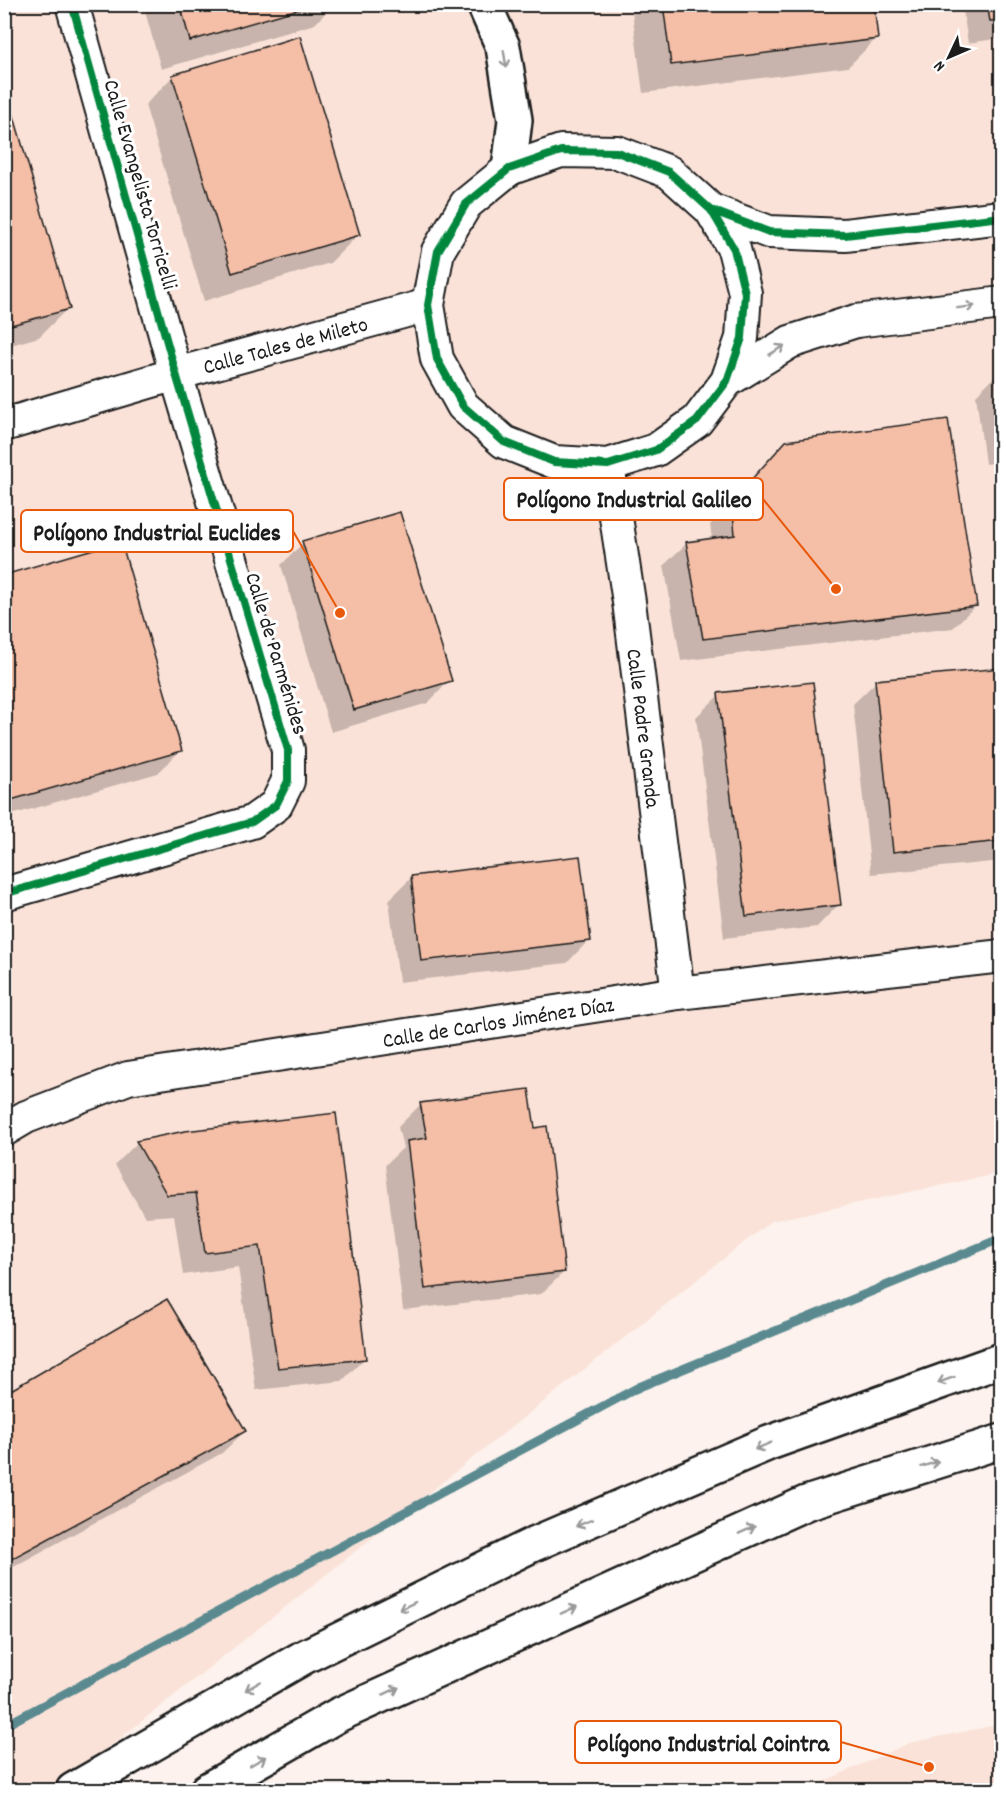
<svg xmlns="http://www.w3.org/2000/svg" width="1006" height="1795" font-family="Dekko,sans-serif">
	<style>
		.built { fill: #fae2d8 }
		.shadow { fill: #0003 }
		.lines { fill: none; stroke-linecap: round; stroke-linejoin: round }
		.stream { stroke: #5a8a90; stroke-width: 9 }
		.building { fill: #f4bea7; stroke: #1c1c1c; stroke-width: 1.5 }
		.minor-casing { stroke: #1c1c1c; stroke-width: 36 }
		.trunk-casing { stroke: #1c1c1c; stroke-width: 38 }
		.minor { stroke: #fff; stroke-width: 32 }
		.trunk { stroke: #fff; stroke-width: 33 }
		.cycleway-casing { stroke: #fff; stroke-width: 11 }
		.cycleway { stroke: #00873e; stroke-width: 8 }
		.oneway { stroke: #999 }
		.labels { text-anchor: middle; stroke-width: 6; stroke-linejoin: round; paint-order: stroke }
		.street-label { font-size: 22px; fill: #1c1c1c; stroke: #fff }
		.leader { fill: none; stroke: #e8590c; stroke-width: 2 }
		.callout-dot { fill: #e8590c; stroke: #fff; stroke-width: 2 }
		.callout { fill: #fff; stroke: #e8590c; stroke-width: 2 }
		.callout-label { font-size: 24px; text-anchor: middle; font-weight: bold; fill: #1c1c1c }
	</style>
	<rect width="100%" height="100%" fill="#fdf2ed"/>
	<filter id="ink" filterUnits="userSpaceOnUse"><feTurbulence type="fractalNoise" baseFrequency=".0167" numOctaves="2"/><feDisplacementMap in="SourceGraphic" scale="12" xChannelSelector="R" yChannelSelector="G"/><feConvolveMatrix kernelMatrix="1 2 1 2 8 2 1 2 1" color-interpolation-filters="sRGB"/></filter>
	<g filter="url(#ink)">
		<path class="built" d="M5,5h996v1168l-230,48 -716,569h-50z
			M1001,1724v66h-196l104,-47z"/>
		<path class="shadow" d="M143,4h191l-19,20 -154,45z
			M631,4h241l5,34 -29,29 -205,26z
			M962,4h40v34l-34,5z
			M173,76l186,158 -29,29 -126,38 -59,-196z
			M4,87l64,221 -29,29 -35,10z
			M999,372h3v90l-17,2 -9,-69z
			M787,443l188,163 -22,22 -272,33 -17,-96 23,-22 25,-4 -2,-14z
			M303,543l147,137 -22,23 -97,29 -50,-167z
			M1002,564v21l-4,-18z
			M4,576l176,175 -22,22 -154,44z
			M1002,670v191l-131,13 -18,-170 23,-22z
			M719,695l120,209 -22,23 -93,11 -28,-221z
			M412,877l177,63 -22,23 -168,19 -10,-82z
			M421,1104l113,25 30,143 -23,22 -138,16 -18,-145 18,-17 -5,-21z
			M186,1132l179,226 -23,23 -86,9 -18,-123 -55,8 -9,-60 -29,2 -30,-52 22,-22z
			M4,1396l241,35 -23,22 -218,119z"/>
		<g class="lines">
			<path class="stream" d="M4,1726l635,-339 363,-149"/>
		</g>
		<path class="building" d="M180,4h136l-126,37z
			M663,4h211l4,35 -207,26z
			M987,4h15v16l-12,1z
			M300,36l60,199 -128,38 -60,-198z
			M4,82l66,227 -66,18z
			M948,419l29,187 -274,33 -17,-97 49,-7 -3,-34 54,-60z
			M400,512l52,169 -98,29 -52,-169z
			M121,541l61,210 -178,51v-227z
			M1002,668v173l-109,11 -18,-172z
			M813,682l28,223 -95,11 -28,-223z
			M580,856l11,85 -170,20 -10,-85z
			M529,1089l6,39 12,-2 18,146 -140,17 -18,-148 20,-3 -7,-35z
			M336,1113l30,246 -88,9 -18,-122 -55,7 -9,-60 -29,2 -31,-54 49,-10z
			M167,1299l79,132 -242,132v-169z"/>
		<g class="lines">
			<g class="minor-casing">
				<path id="minor" d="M711,210l23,39 11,44 -3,45 -15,43 -30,40 -41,29 -48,15 -54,-3 -50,-20 -41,-36 -26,-47 -9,-54 10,-54 28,-47 43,-35 52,-18 56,1 52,20 42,38 58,22 76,3 157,-18
					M727,381l63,-39 66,-21 146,-18
					M4,425l172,-51 252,-69
					M608,465l21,137 49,391
					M4,894l248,-72 24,-17 12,-24v-31l-112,-376 -104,-370
					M4,1130l22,-13 102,-39 550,-85 324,-37"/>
			</g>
			<g class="trunk-casing">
				<path id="trunk" d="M484,4l19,43 12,73 -6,49
					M73,1790l231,-133 230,-113 235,-101 233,-83
					M207,1790l131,-75 468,-212 196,-62"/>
			</g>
			<use href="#minor" class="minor"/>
			<use href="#trunk" class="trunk"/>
			<g class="cycleway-casing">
				<path id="cycleway" d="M711,210l23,39 11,44 -3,45 -15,43 -30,40 -41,29 -48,15 -54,-3 -50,-20 -41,-36 -26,-47 -9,-54 10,-54 28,-47 43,-35 52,-18 56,1 52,20 42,38 58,22 76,3 157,-18
					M4,894l248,-72 24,-17 12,-24v-31l-112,-376 -104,-370"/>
			</g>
			<use href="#cycleway" class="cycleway"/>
		</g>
		<defs><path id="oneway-shaft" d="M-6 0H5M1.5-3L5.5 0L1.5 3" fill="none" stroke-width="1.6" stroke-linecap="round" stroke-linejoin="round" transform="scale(1.5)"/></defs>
		<g class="oneway">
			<use href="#oneway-shaft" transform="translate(505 59) rotate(81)"/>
			<use href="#oneway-shaft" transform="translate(966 307) rotate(-7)"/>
			<use href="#oneway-shaft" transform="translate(777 350) rotate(-32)"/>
			<use href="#oneway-shaft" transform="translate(946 1380) rotate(160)"/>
			<use href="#oneway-shaft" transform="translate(763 1446) rotate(157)"/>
			<use href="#oneway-shaft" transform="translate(930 1464) rotate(-18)"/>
			<use href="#oneway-shaft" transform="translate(584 1523) rotate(157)"/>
			<use href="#oneway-shaft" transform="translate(747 1530) rotate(-24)"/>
			<use href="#oneway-shaft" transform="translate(407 1606) rotate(154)"/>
			<use href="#oneway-shaft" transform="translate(569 1610) rotate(-24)"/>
			<use href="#oneway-shaft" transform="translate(253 1686) rotate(150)"/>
			<use href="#oneway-shaft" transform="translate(391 1691) rotate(-25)"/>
			<use href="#oneway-shaft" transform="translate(258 1761) rotate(-30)"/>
		</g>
	</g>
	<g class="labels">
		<g class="street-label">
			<text transform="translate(142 184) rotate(74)" y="8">Calle Evangelista Torricelli</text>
			<text transform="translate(285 344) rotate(-15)" y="8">Calle Tales de Mileto</text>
			<text transform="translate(278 653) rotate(73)" y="8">Calle de Parménides</text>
			<text transform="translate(645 728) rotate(83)" y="8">Calle Padre Granda</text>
			<text transform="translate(498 1021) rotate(-9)" y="8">Calle de Carlos Jiménez Díaz</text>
		</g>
	</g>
	<path class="leader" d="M836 589L763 499M340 613L293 531M929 1767L841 1742"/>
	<g class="callout-dot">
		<circle cx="836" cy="589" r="6"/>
		<circle cx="340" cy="613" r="6"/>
		<circle cx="929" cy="1767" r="6"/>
	</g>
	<g class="callout">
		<rect x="504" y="478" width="259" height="42" rx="6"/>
		<rect x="21" y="510" width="272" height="42" rx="6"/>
		<rect x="575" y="1721" width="266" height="42" rx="6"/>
	</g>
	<g class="callout-label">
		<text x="634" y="507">Polígono Industrial Galileo</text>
		<text x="157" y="540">Polígono Industrial Euclides</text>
		<text x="708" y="1751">Polígono Industrial Cointra</text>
	</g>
	<rect width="1006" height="1795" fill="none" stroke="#fff" stroke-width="24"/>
	<rect x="12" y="12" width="982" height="1771" fill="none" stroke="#1c1c1c" stroke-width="2" filter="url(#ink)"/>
	<g transform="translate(949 57) rotate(226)" stroke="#ffffff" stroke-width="4.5" paint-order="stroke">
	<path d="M0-4.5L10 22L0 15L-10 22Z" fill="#1c1c1c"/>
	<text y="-9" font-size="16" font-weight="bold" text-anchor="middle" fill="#1c1c1c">N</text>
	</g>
</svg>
